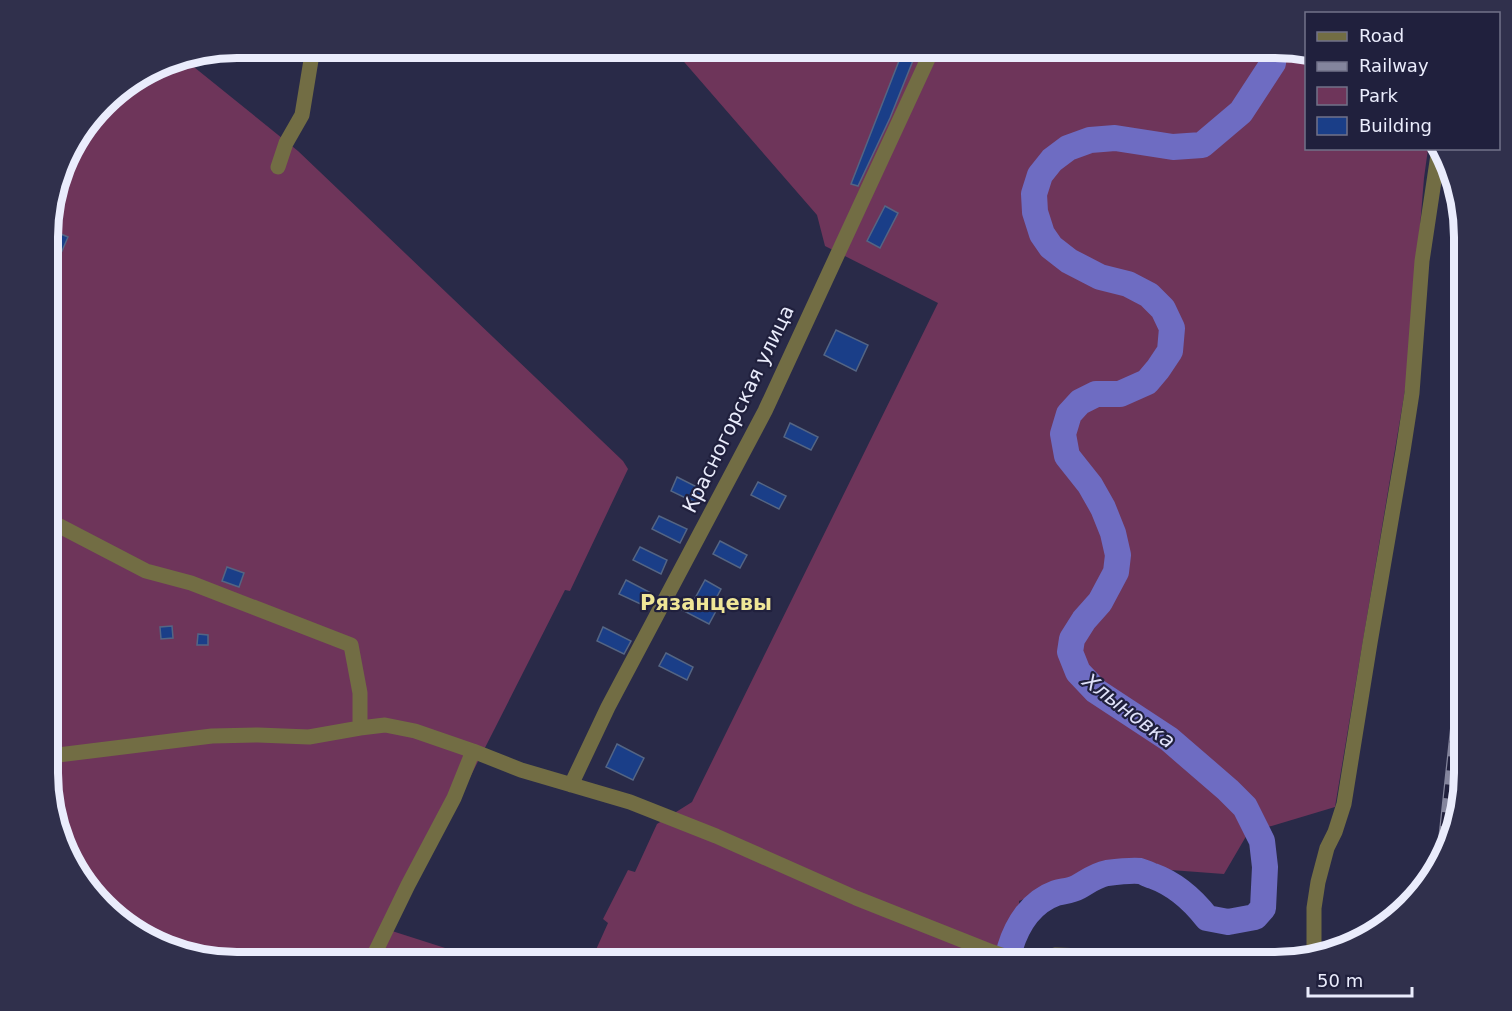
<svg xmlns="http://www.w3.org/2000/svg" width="1512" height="1011" font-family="'DejaVu Sans',sans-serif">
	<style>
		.green { fill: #6e355a }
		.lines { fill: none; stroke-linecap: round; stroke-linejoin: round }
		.river { stroke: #6e6cc2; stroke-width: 26 }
		.building { fill: #1a3e88; stroke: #546584; stroke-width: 1.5 }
		.minor { stroke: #726d44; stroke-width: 15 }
		.rail-casing { stroke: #84859d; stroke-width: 7 }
		.rail { stroke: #20203d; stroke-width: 4.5; stroke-dasharray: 14; stroke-linecap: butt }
		.labels { text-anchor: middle; stroke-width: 4.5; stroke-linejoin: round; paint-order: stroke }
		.street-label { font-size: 20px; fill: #eaecfc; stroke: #20203d }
		.neighbourhood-label { font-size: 21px; font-weight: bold; fill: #efe697; stroke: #20203d }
		.water-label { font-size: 21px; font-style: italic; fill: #e0e2fa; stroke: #20203d }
		.rim { fill: none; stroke: #eaecfc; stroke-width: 8 }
	</style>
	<rect width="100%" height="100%" fill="#292a48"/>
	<path class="green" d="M672,48h603l31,5v95l122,1 -4,29 -16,194 -73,435 -87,26 -24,41 -80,-6 -67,9 -58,24 4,60 92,2h-525l18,-40 -5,-4 25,-49 7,2 22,-48 35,-22 246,-499 -113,-57 -8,-31z
		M184,59l114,92 325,310 5,8 -58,122 -5,-1 -173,341 100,32h-255l-60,-10 -45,-22 -58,-62 -24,-71v-585l18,-60 44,-58 53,-33z"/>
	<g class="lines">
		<path class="river" d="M1010,948c7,-23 21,-46 46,-55 7,-2 15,-2 22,-6 9,-5 18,-12 29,-14 8,-1 25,-3 33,-2 4,1 9,4 13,5 22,8 40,24 54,42l21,4 27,-5 8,-9 2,-41 -3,-26 -17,-34 -17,-17 -59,-51 -73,-48 -18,-19 -8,-20 2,-13 12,-19 16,-18 16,-30 2,-17 -5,-22 -10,-25 -13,-23 -23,-29 -4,-22 6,-20 11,-12 16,-8h24l27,-12 11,-13 12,-18 2,-23 -9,-19 -14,-14 -21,-11 -28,-7 -31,-16 -18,-14 -9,-13 -7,-22 -1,-18 6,-19 12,-15 16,-12 22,-8 25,-2 58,9 29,-2 39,-33 32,-49 2,-15"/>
	</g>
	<path class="building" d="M251,48h20l-2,13 -19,-3z
		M904,48h14l-28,70 -32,68 -7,-2z
		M885,206l13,7 -18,35 -13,-7z
		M54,231l14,6 -6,14 -12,-5v-6z
		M836,330l32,15 -12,26 -32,-16z
		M790,423l28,14 -7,13 -27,-13z
		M677,477l28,14 -7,13 -27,-13z
		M758,482l28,14 -7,13 -28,-14z
		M659,516l28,13 -7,14 -28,-14z
		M720,541l27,14 -7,13 -27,-14z
		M640,547l27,13 -6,14 -28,-14z
		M227,567l17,6 -5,14 -17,-6z
		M626,580l27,14 -6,13 -28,-13z
		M705,580l16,9 -10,19 5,3 -7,13 -27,-14 6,-13 6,3z
		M172,626l1,12 -12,1 -1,-12z
		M603,627l28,14 -7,13 -27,-13z
		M198,634l10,1v10h-11z
		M666,653l27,14 -6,13 -28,-14z
		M617,744l27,14 -11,22 -27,-13z"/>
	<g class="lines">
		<path class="minor" d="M278,167l8,-24 16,-28 11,-67
			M50,521l96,50 45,12 160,62 9,48v35
			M50,756l162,-20 46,-1 51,2 51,-9 25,-3 30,6 58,20 48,19 109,32 86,34 140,62 136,54 31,10 32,-7 32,1 61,7
			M571,785l37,-78 157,-296 168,-363
			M1312,955l2,-9v-38l4,-26 9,-34 8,-16 9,-28 26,-161 33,-192 9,-58 10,-132 17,-113
			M370,963l38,-78 46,-87 19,-47"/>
		<g class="rail-casing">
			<path id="rail" d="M1440,854l24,-223"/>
		</g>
		<use href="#rail" class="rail"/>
	</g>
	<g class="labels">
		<g class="street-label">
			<text transform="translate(738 409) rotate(-64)" y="7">Красногорская улица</text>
		</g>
		<g class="neighbourhood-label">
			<text x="706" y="610">Рязанцевы</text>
		</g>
		<g class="water-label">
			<text transform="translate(1129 711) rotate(37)" y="7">Хлыновка</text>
		</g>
	</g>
	<path d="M0 0H1512V1011H0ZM237 58H1275A179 179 0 0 1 1454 237V773A179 179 0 0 1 1275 952H237A179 179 0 0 1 58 773V237A179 179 0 0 1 237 58Z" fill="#30304c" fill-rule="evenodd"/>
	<path class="rim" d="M237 58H1275A179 179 0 0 1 1454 237V773A179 179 0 0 1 1275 952H237A179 179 0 0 1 58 773V237A179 179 0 0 1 237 58Z"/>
	<rect x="1305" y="12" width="195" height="138" fill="#20203d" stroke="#717289" stroke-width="1.5"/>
	<rect x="1317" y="32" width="30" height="9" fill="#726d44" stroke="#717289" stroke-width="1.5"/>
	<text x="1359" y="42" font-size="18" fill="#eaecfc">Road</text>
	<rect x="1317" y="62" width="30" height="9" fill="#84859d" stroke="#717289" stroke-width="1.5"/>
	<text x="1359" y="72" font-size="18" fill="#eaecfc">Railway</text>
	<rect x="1317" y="87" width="30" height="18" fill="#6e355a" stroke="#717289" stroke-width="1.5"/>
	<text x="1359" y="102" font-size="18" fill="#eaecfc">Park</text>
	<rect x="1317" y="117" width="30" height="18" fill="#1a3e88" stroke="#717289" stroke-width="1.5"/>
	<text x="1359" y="132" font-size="18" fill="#eaecfc">Building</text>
	<path d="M1308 987v9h104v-9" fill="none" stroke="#eaecfc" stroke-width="3"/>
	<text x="1317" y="987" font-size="18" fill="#eaecfc" stroke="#20203d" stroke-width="4.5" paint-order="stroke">50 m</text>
</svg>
